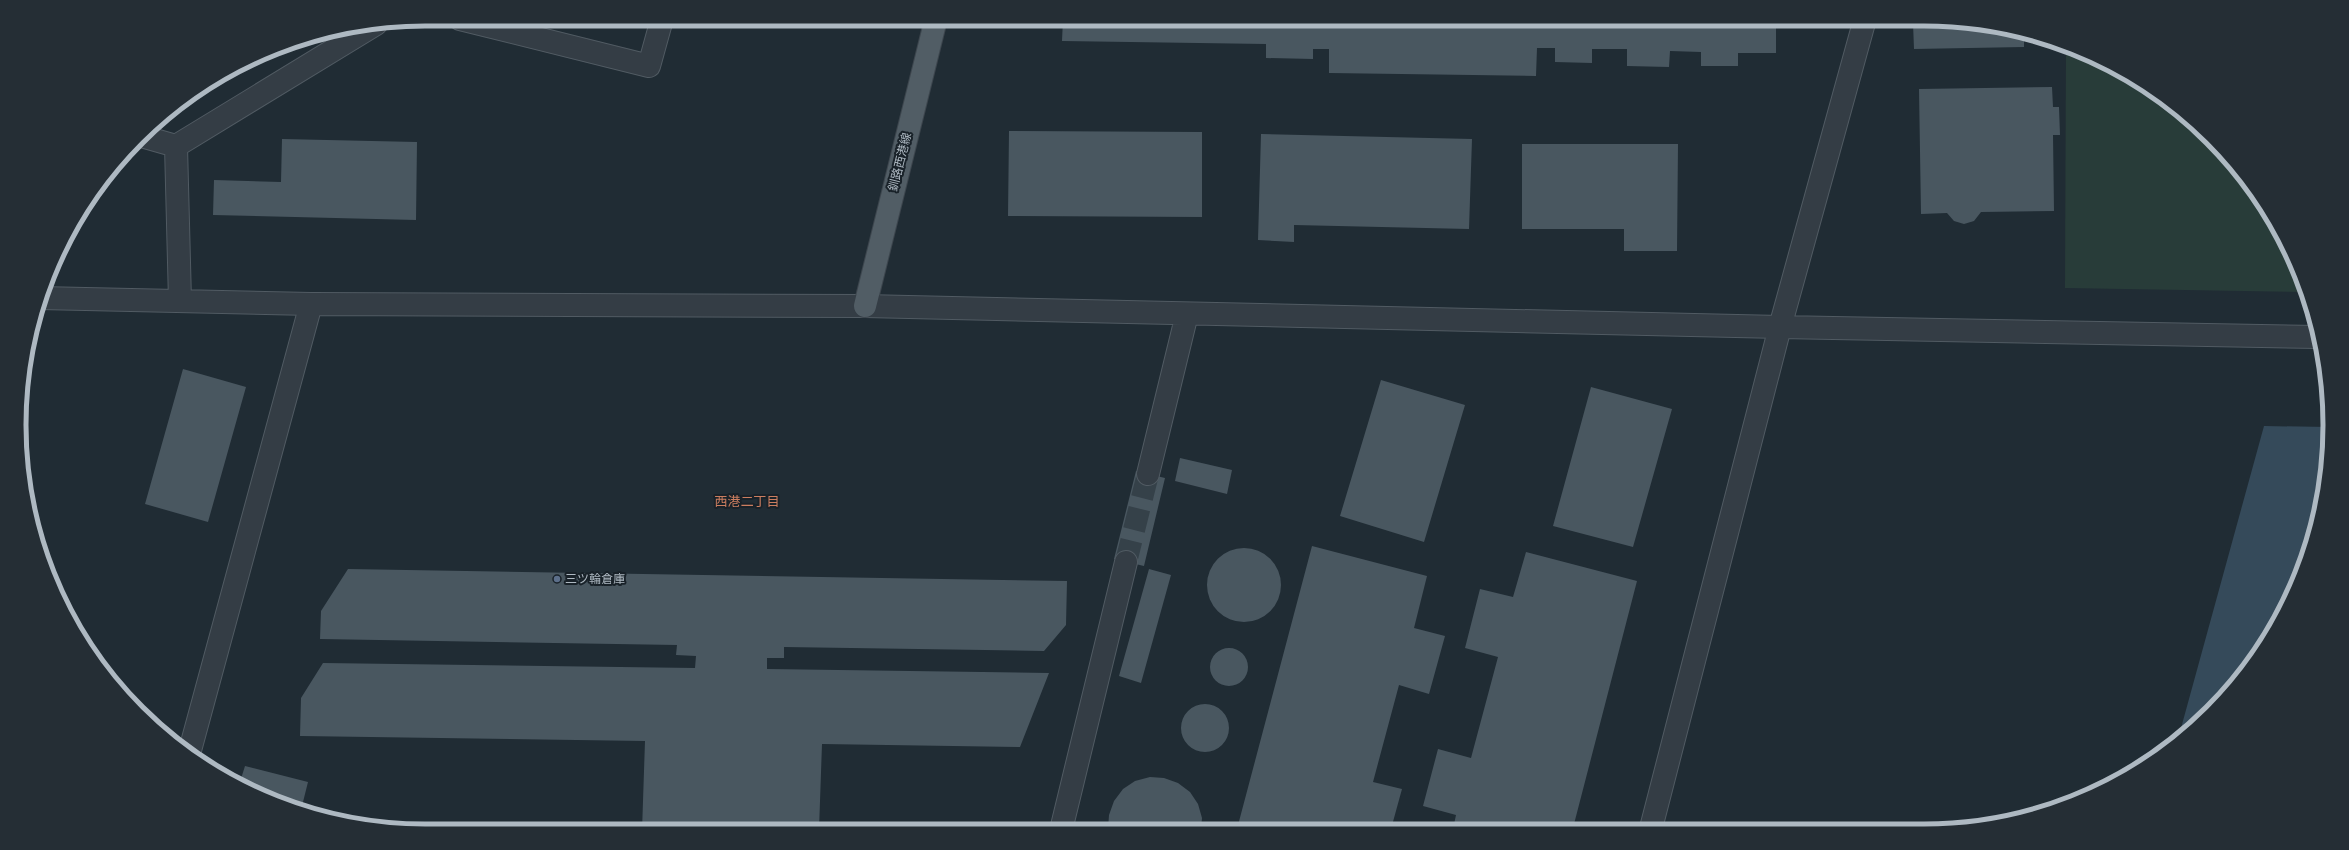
<svg xmlns="http://www.w3.org/2000/svg" width="2349" height="850" font-family="'Space Grotesk','Noto Sans JP',sans-serif">
	<style>
		.green { fill: #283c39 }
		.water { fill: #354a5a }
		.building { fill: #495760 }
		.lines { fill: none; stroke-linecap: round; stroke-linejoin: round }
		.minor-tunnel { stroke: #354149; stroke-width: 22; stroke-dasharray: 22 11; stroke-linecap: butt }
		.minor-casing { stroke: #515b63; stroke-width: 24 }
		.major-casing { stroke: #3d464e; stroke-width: 24 }
		.minor { stroke: #343d45; stroke-width: 22 }
		.major { stroke: #515d65; stroke-width: 22 }
		.service-dot { fill: #5c6f8a; stroke: #192229; stroke-width: 1.5 }
		.labels { text-anchor: middle; stroke-width: 4; stroke-linejoin: round; paint-order: stroke }
		.street-label { font-size: 12px; fill: #aeb9c2; stroke: #192229 }
		.poi-label { font-size: 12px; fill: #aeb9c2; stroke: #192229; text-anchor: start }
		.neighbourhood-label { font-size: 13px; fill: #cb7e60; stroke: #192229 }
		.rim { fill: none; stroke: #aeb9c2; stroke-width: 5 }
	</style>
	<rect width="100%" height="100%" fill="#202c34"/>
	<path class="green" d="M2066,47l38,14 67,42 58,54 47,65 31,70 -242,-4z"/>
	<path class="water" d="M2264,426l64,1c3,70 -25,166 -66,223 -21,29 -47,54 -70,80l-14,9z"/>
	<path class="building" d="M1063,19h713v34h-38v13h-37v-14l-31,-1 -1,16 -42,-1v-17h-35v14l-37,-1v-14h-18l-1,28 -207,-3v-24h-16v10l-47,-1v-14l-204,-3z
		M1913,23h38l73,9v15l-110,2z
		M2052,87l1,20h6l1,28h-7l1,76 -73,1 -7,9 -10,3 -10,-3 -7,-8 -26,1 -2,-125z
		M1009,131l193,1v85l-194,-1z
		M1261,134l211,5 -3,90 -175,-4v17l-36,-2z
		M282,139l135,3 -1,78 -203,-5 1,-35 67,2z
		M1522,144h156l-1,107h-53v-22h-102z
		M183,369l63,18 -38,135 -63,-18z
		M1381,380l84,25 -41,137 -84,-26z
		M1591,387l81,22 -39,138 -80,-21z
		M1180,458l52,12 -5,24 -52,-13z
		M1136,471l29,7 -21,88 -30,-7z
		M1312,546l115,30 -13,52 31,8 -16,58 -30,-9 -26,97 29,7 -11,40h-154z
		M1207 585a37 37 0 1 1 74 0a37 37 0 1 1-74 0Z
		M1526,552l111,29 -64,247 -120,1 3,-14 -33,-9 15,-57 33,9 27,-101 -33,-9 15,-59 33,8z
		M348,569l719,12 -1,44 -22,26 -260,-4v11h-17v11l282,4 -29,74 -198,-3 -3,86 -177,1 3,-90 -345,-5 1,-38 22,-35 372,5 1,-12 -20,-1 1,-10 -357,-6 1,-28z
		M1149,569l22,6 -30,108 -22,-7z
		M1210 667a19 19 0 1 1 38 0a19 19 0 1 1-38 0Z
		M1181 728a24 24 0 1 1 48 0a24 24 0 1 1-48 0Z
		M245,766l63,16 -7,28 -62,-25z
		M1150,777l14,1 14,5 12,9 8,12 4,14 -1,11h-93l1,-14 5,-14 9,-12 12,-8z"/>
	<g class="lines">
		<path class="minor-tunnel" d="M1126,562l22,-88"/>
		<g class="minor-casing">
			<path id="minor" d="M460,19l189,47 13,-47
				M141,136l35,10 4,155
				M176,146l200,-122
				M40,298l271,6 554,2 915,21 538,10
				M1148,474l39,-160
				M189,754l122,-450
				M1651,828l129,-501 85,-308
				M1061,830l65,-268"/>
		</g>
		<g class="major-casing">
			<path id="major" d="M865,306l71,-287"/>
		</g>
		<use href="#minor" class="minor"/>
		<use href="#major" class="major"/>
	</g>
	<circle class="service-dot" cx="557" cy="579" r="4"/>
	<g class="labels">
		<g class="street-label">
			<text transform="translate(900 162) rotate(-76)" y="4">釧路西港線</text>
		</g>
		<g class="poi-label">
			<text x="565" y="583">三ツ輪倉庫</text>
		</g>
		<g class="neighbourhood-label">
			<text x="747" y="506">西港二丁目</text>
		</g>
	</g>
	<path d="M0 0H2349V850H0ZM425 26H1924A399 399 0 0 1 2323 425V425A399 399 0 0 1 1924 824H425A399 399 0 0 1 26 425V425A399 399 0 0 1 425 26Z" fill="#252e35" fill-rule="evenodd"/>
	<path class="rim" d="M425 26H1924A399 399 0 0 1 2323 425V425A399 399 0 0 1 1924 824H425A399 399 0 0 1 26 425V425A399 399 0 0 1 425 26Z"/>
</svg>
